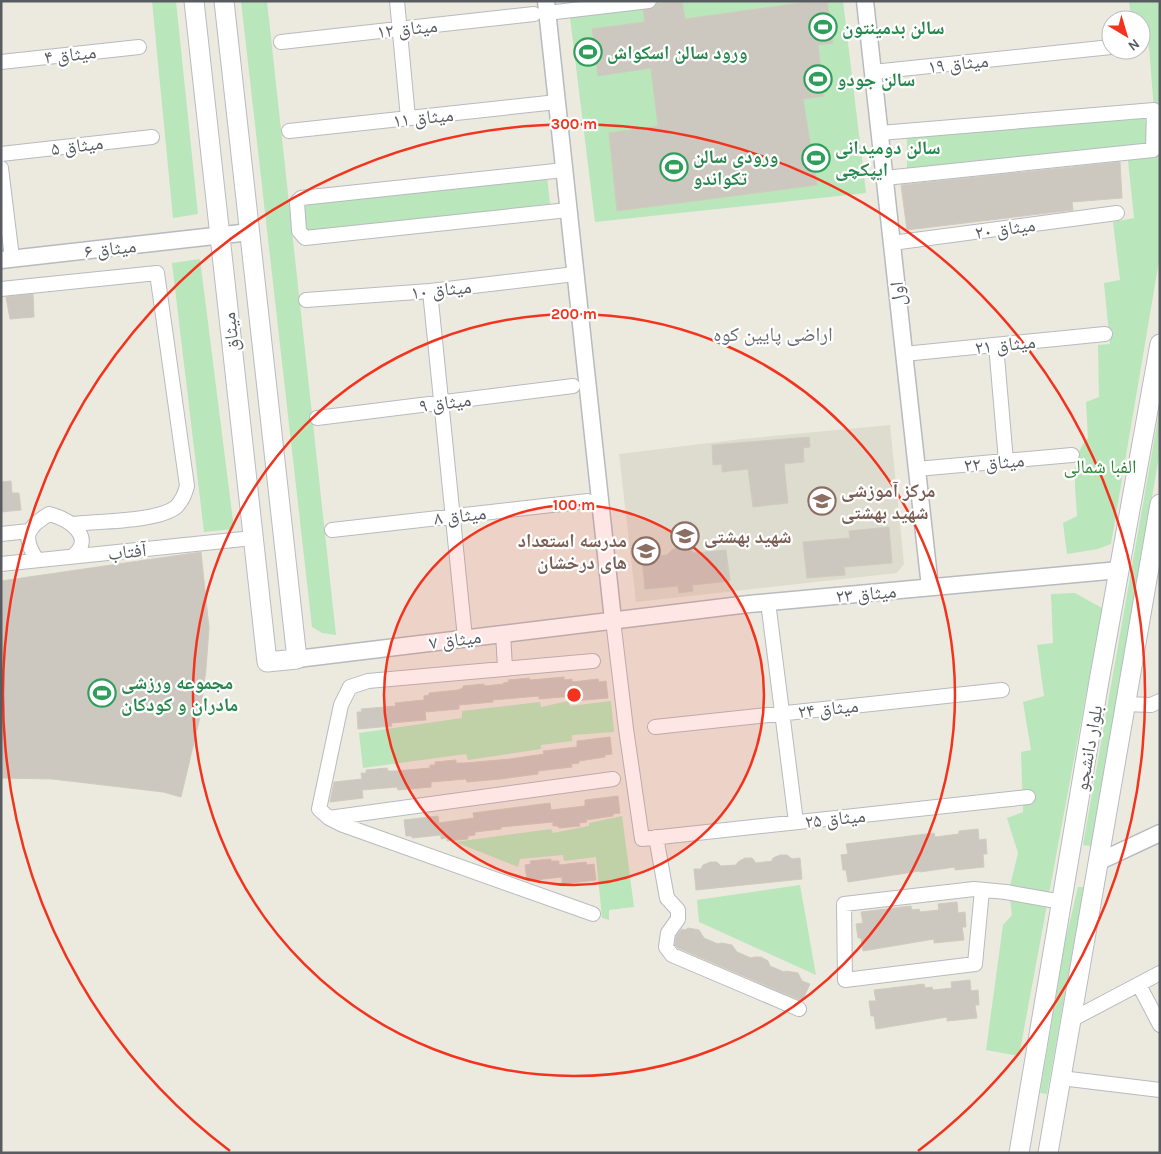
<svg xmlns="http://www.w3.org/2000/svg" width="1161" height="1154" font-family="Karla,'Noto Naskh Arabic',sans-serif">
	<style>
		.education { fill: #dedccf }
		.green { fill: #b9e6ba }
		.building { fill: #ccc8c0; stroke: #d1cbbd }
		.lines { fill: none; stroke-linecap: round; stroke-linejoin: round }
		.minor-casing { stroke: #b7babf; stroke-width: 16 }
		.tertiary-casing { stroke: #b7babf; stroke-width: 19 }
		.secondary-casing { stroke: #b8bbc2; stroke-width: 21 }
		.minor { stroke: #fff; stroke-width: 14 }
		.tertiary { stroke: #fff; stroke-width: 16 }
		.secondary { stroke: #fff; stroke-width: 19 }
		.ring { fill: none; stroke: #f3331e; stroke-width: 2.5 }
		.labels { text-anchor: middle; stroke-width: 4.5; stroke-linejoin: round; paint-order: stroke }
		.leisure-label { font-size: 19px; font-weight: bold; fill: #27864d; stroke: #fff; text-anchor: start }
		.street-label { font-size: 19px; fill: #585c61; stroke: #fff }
		.park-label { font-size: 19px; fill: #2e8234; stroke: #fff }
		.education-label { font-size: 19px; font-weight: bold; fill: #785e54; stroke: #fff; text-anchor: start }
		.neighbourhood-label { font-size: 20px; fill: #696e73; stroke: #fff }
		.centre { fill: #f3331e; stroke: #fff; stroke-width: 2.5 }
		.ring-label { font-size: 15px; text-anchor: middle; font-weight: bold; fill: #f3331e; stroke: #fff; stroke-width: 4.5; stroke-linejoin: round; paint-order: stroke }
	</style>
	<rect width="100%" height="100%" fill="#eceadf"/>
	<path class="education" d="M890,425l14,139 -7,9 -261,29 -17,-148 123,-15z"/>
	<path class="green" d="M152,1h24l22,213 -25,4z
		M241,1h26l69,634 -14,-2 -10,-6z
		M568,1h275l23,192 -271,29z
		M1129,1h31v254l-49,289 -13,5 -31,5 -4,-31 14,-7c-1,-24 -8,-59 11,-78l-2,-36 13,-5 -1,-52 12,-1 -6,-61 16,-3 -7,-58 21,-4 -6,-58 27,-5 2,-6 -9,-116 -7,-1v-12h-10z
		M1145,117l3,27 -241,27v-33z
		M547,176l3,28 -242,28 -7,-26z
		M200,259l34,270 -30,3 -32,-269z
		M1160,407v44l-69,395 -8,-1z
		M1075,593l27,15 -83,448 -33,-6 17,-125 9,-10 -3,-25 9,-37 -11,-35 16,-6 -2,-60 10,-2 -8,-48 21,-6 -7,-51 16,-2 -2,-49z
		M568,701l2,5 41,-5 3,31 -42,3v6l-31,4v4l-73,11 -2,-6 -103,14 -4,-35 103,-15v-7l78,-9 1,5z
		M622,816l12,91 -25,3v10l-7,-2 -6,-61 -32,4 -1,-6 -43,4 -2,8 -63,-25 96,-13 2,4 36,-7v-3z
		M800,885l16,90 -117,-53 -2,-22z
		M1078,887h6l-37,207 -7,-1 25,-151z"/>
	<path class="building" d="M677,1h5l3,18 130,-18h12l6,42 -15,2 6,51 -21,3 14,86 -200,26 -8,-78 49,-7 -7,-58 -53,8 -6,-47 53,-7 -2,-12 11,-2 3,-4z
		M1120,162l2,36 -50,4 1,8 -166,20 -6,-45z
		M33,294l1,23 -24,2 -4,-22z
		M809,437l1,10 -7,1 1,14 -20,2 4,39 -35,4 -5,-38 -26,3v-8l-9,1 -1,-20z
		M11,481l1,12h7l2,17 -20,2v-30z
		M889,527l3,36 -48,4 1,8 -38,3 -4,-36 47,-4 -1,-7z
		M680,547h7l7,6 32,-3 4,31 -38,4 1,6 -14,2 -1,-7 -33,3 -3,-31 25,-3 5,-5z
		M201,552l8,76 -3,41 -6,48 -19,80 -18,-5 -111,-13 -51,-1v-197z
		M564,677v3l8,-1v3l26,-3 1,3 7,-1 2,17 -34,3v-5l-35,3v-3l-46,4v2l-34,3v4l-34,3 1,8 -35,3 1,3 -34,3 -1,-17h5l-1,-3 35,-3 -1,-3 29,-3v-4l5,-1v-2l29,-3 5,-2v-2l21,-2v2l20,-2 -1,-1 6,-1 -1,-2 21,-2 1,2z
		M610,737l2,17 -7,1v2l-26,4v2l-8,1 1,3 -34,4v3l-38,5 -33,3 -1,-3 -35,3v5l-33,3 -1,-3 -35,3 1,8 -33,4 4,-20 28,-3 -1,-6h5v-3l21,-2 1,3h7l35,-3v-3h5v-3l21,-2v3h8l46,-4 34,-5 -1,-3 34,-4v-6z
		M618,796l2,17 -7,1v2l-27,4 1,2 -8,1 1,3 -21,2 -1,-2h-5v-4l-52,5v2l-26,3v3l-7,1v3l-21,2v-3l-6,1v-4l-29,3v-2h-6l-2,-16 34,-4 1,7 35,-5 -1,-5 77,-10 1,7 34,-4v-6z
		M978,829l1,11 7,-1 1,15h-4l1,13 -29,3v-3l-35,5v-1l-72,11 -2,-12h-3l-2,-15 7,-1 -2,-10 88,-11 1,4 24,-3v-3z
		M780,855h7l5,4 8,-1 2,21 -106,11 -2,-21h7l2,-4 7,-3h7l4,4 15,-1 2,-3 7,-4h7l4,5 16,-2 1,-3z
		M551,859v2h8v4l27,-3 1,3 7,-1 2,16 -34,4v-7l-35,4 -2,-16 6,-1 -1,-3z
		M957,902l1,11 7,-1 1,15h-4l2,13 -30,3v-4l-71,12 -2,-13h-3l-2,-14 7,-1 -2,-11 50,-6 1,4 7,-1 1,3 19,-2 -1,-6z
		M688,928l11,2 5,8 14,6 3,-1 11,2 5,7 14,6 3,-1h7l7,4 2,5 14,6 2,-1 12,2 4,8 8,3 -8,17 -124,-53 -3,-3 1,-9 6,-7 3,1z
		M970,980l1,11 7,-1 1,15h-4l2,13 -30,3v-4l-71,12 -2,-13h-3l-2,-15h7l-2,-11 50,-6 1,4 7,-1 1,3 19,-2 -1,-6z"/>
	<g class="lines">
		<g class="minor-casing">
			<path id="minor" d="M397,1l11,117
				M547,13l102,-12
				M281,42l253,-28
				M1,62l138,-15
				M873,72l238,-25
				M289,131l268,-29
				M880,133l274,-23 -1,40 -268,28
				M1,154l151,-17
				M1,168l11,90
				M564,170l-263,28 -4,4 2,29 6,7 263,-28
				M892,243l225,-30
				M1,289l156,-16 30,213c-2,8 -5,15 -11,21 -19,15 -78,14 -104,17
				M430,291l35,347
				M306,300l124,-9 145,-17
				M996,345l10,116
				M904,354l201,-20
				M317,418l256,-32
				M917,469l155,-14
				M332,530l256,-29
				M1,534l28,-3
				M37,560c-15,-23 -11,-32 12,-46 20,5 47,23 24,42
				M1,564l252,-26
				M768,602l28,220
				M613,620l13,109 16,110 386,-42
				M503,633l2,35
				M1125,704l26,1 9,-4
				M655,727l347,-37
				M329,818l284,-39
				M656,837l11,61 11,12v9l-10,14 -2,14 6,8 127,54
				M982,890l-7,74 -130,16 -1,-76 130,-15 32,3 56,10
				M593,914l-250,-89 -14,-7 -10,-9 22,-104 9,-18 18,-6 225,-20
				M1139,985l21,40
				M1071,1020l89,-47
				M1061,1078l99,12"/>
		</g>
		<g class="tertiary-casing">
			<path id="tertiary" d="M546,1l67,619
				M865,1l65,586
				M1,260l249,-28
				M297,659l452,-55 370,-34
				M1098,862l62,-29"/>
		</g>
		<g class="secondary-casing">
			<path id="secondary" d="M194,1l73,661 30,-3 -73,-658
				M1019,1153l80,-472 61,-337
				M1048,1153l112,-649"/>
		</g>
		<use href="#minor" class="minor"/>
		<use href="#tertiary" class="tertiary"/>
		<use href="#secondary" class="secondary"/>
	</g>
	<circle cx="574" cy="695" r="190" fill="#f3331e" fill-opacity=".12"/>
	<g class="ring">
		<circle cx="574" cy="695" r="190"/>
		<circle cx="574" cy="695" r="381"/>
		<path d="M230 1151A571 571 0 1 1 918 1151"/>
	</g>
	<defs>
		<g id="stadium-ring" transform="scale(1.4375)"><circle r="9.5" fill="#fff" stroke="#2e9e5b" stroke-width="1.5"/><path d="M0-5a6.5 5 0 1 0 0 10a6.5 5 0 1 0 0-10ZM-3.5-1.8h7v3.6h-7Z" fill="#2e9e5b"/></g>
		<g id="school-ring" transform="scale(1.4375)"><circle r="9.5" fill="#fff" stroke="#8d6e63" stroke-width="1.5"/><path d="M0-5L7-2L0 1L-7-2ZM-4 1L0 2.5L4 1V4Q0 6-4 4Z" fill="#8d6e63"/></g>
	</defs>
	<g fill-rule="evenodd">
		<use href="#stadium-ring" x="823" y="27"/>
		<use href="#stadium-ring" x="588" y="52"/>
		<use href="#stadium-ring" x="818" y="79"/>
		<use href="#stadium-ring" x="816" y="158"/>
		<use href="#stadium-ring" x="674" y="167"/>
		<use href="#school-ring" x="822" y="501"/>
		<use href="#school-ring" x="685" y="536"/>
		<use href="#school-ring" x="646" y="551"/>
		<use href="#stadium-ring" x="102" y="693"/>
	</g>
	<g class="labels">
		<g class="leisure-label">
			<text x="842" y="34">سالن بدمینتون</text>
			<text x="607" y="59">ورود سالن اسکواش</text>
			<text x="837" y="86">سالن جودو</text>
			<text x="835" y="154">سالن دومیدانی<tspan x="835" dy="22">ایپکچی</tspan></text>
			<text x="693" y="163">ورودی سالن<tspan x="693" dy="22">تکواندو</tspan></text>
			<text x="121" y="689">مجموعه ورزشی<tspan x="121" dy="22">مادران و کودکان</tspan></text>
		</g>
		<g class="street-label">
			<text transform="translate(407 28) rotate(-6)" y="7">میثاق ۱۲</text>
			<text transform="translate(70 54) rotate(-6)" y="7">میثاق ۴</text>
			<text transform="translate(958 63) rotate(-6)" y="7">میثاق ۱۹</text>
			<text transform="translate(423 117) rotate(-6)" y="7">میثاق ۱۱</text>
			<text transform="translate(77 145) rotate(-7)" y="7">میثاق ۵</text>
			<text transform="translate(1005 228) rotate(-8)" y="7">میثاق ۲۰</text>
			<text transform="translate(110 248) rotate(-6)" y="7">میثاق ۶</text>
			<text transform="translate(441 289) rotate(-6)" y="7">میثاق ۱۰</text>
			<text transform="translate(897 294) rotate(-96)" y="7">اول</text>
			<text transform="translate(230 332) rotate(-96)" y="7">میثاق</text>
			<text transform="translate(1005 344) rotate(-6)" y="7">میثاق ۲۱</text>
			<text transform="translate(445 402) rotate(-7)" y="7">میثاق ۹</text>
			<text transform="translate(994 462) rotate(-5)" y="7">میثاق ۲۲</text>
			<text transform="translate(460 515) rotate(-6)" y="7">میثاق ۸</text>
			<text transform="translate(127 551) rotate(-6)" y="7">آفتاب</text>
			<text transform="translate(866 593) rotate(-5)" y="7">میثاق ۲۳</text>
			<text transform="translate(455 639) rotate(-7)" y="7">میثاق ۷</text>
			<text transform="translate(828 708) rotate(-6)" y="7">میثاق ۲۴</text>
			<text transform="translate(1088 748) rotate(-80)" y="7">بلوار دانشجو</text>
			<text transform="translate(835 818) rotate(-6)" y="7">میثاق ۲۵</text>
		</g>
		<g class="park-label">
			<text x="1100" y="473">الفبا شمالی</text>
		</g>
		<g class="education-label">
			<text x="841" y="497">مرکز آموزشی<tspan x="841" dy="22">شهید بهشتی</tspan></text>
			<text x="704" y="543">شهید بهشتی</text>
			<text x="627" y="547" text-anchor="end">مدرسه استعداد<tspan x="627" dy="22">های درخشان</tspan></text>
		</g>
		<g class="neighbourhood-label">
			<text x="773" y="341">اراضی پایین کوه</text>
		</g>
	</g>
	<circle cx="574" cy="695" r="8" class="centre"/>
	<g class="ring-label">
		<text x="574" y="129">300 m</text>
		<text x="574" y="319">200 m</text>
		<text x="574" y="510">100 m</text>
	</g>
	<rect width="1161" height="1154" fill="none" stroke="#585c61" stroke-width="5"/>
	<g transform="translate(1126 35) rotate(142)"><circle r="24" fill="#ffffff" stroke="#bcbec0"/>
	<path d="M0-4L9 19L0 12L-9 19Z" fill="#f3331e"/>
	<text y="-8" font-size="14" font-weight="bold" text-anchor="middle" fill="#585c61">N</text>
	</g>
</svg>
